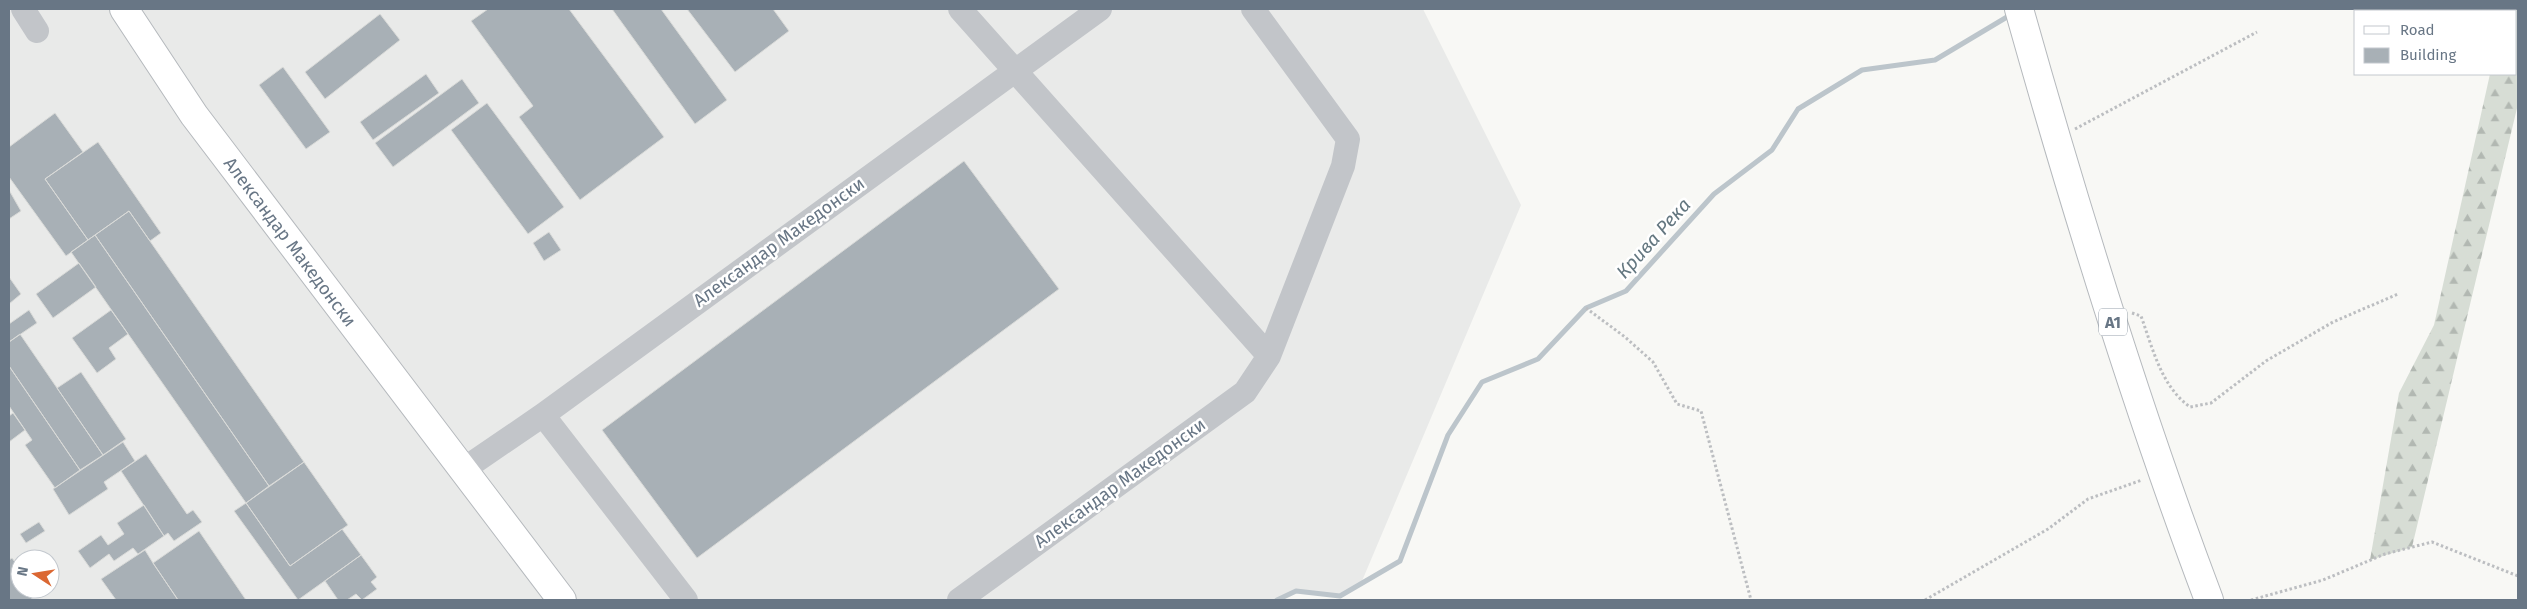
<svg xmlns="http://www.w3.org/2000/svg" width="2527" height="609" font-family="'Fira Sans',sans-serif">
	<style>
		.built { fill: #e9eae9; fill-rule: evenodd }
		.forest { fill: url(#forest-firs) }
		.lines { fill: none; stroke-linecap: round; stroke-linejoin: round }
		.stream { stroke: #bcc5cb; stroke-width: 5 }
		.building { fill: #a8b0b6; stroke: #d9dad8 }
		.major-casing { stroke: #b5b9bd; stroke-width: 30 }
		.path { stroke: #bcbec1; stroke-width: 3; stroke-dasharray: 2.5 2.5; stroke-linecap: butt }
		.minor { stroke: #c2c5c9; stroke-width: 24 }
		.major { stroke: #fff; stroke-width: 28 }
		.labels { text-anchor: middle; stroke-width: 5; stroke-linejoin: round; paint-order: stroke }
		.shield { fill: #fff; stroke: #959faa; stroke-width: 1 }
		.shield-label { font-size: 16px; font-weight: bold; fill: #687685 }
		.street-label { font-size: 18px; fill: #687685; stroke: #fff }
		.water-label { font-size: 19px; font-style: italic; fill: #647780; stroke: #fff }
	</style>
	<defs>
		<pattern id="forest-firs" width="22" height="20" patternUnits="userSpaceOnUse" patternTransform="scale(1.25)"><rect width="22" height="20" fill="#d7ddd5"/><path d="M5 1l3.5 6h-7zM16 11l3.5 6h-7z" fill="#b2b8b2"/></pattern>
	</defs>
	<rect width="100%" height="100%" fill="#f8f8f5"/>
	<path class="built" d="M9,9h1414l98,196 -159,376 -22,15 -44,-5 -19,9h-1268zM20,559h30v30h-30z"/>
	<path class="forest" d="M2507,9h11v95l-106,443 -42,13 29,-167 35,-68 56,-251h26v-63h-9z"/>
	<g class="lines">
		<path class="stream" d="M1277,600l19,-9 44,5 60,-35 48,-126 34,-53 56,-23 48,-51 40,-17 88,-97 58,-44 26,-41 64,-39 73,-10 77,-46"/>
	</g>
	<path class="building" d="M488,9h81l95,128 -84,63 -61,-83 14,-11 -62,-85z
		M612,9h49l66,91 -32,24z
		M687,9h86l16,22 -54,41z
		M380,14l20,26 -75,59 -20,-27z
		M283,67l47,65 -24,17 -47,-64z
		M426,74l13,19 -66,47 -13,-18z
		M462,79l17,24 -86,64 -18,-24z
		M487,103l77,104 -36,27 -77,-104z
		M55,113l28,39 -38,27 43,61 -22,16 -57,-79v-30z
		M98,142l63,91 -11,8 -21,-30 -41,29 -43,-61z
		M964,161l95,128 -362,269 -95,-128z
		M9,190l12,21 -12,8z
		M129,211l175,251 -35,24 -174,-251z
		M549,232l12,18 -17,11 -11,-18z
		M95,235l174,251 -23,17 -175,-251z
		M79,263l17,24 -43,31 -17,-24z
		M9,277l12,17 -12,10z
		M29,310l8,13 -28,19v-18z
		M111,310l17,24 -19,14 7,11 -19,14 -25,-35z
		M20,334l83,121 -23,15 -71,-104v-24z
		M9,366l71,104 -25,18 -30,-43 7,-5 -23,-34z
		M81,372l45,67 -23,16 -46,-67z
		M13,413l12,17 -16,12v-26z
		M123,442l12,19 -31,21 4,7 -39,26 -16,-26z
		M146,454l41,60 6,-4 9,12 -28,19 -6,-8 -4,3 -43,-65z
		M304,462l44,63 -58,41 -44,-63z
		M246,503l44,63 52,-37 19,26 -63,45 -64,-89z
		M144,505l20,31 -26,18 -5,-6 -19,13 -5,-7 -19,14 -12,-17 23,-16 7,10 16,-11 -7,-11z
		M39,522l6,9 -19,12 -6,-9z
		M199,531l47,69h-68l-25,-37z
		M145,550l8,13 25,37h-62l-15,-21z
		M361,555l16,22 -6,5 6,7 -15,11 -6,-6 -9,6h-9l-13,-19z
		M12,558l8,11v20h5l8,11h-24v-40z"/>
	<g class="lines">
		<g class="major-casing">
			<path id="major" d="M124,9l70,106 368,485
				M2019,9c56,199 117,398 190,591"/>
		</g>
		<path class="path" d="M2075,129l182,-97
			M1586,308l39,29 28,25 24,42 24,7 50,189
			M2132,313l9,3c12,33 20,70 49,91l21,-4 55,-42 67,-39 65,-28
			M1925,600l123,-71 40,-30 54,-19
			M2251,600l72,-20 62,-26 47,-12 86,34"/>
		<path class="minor" d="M23,9l14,22
			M960,9l309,347
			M543,415l143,185
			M464,469l79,-54 557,-406
			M959,600l286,-208 24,-36 74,-190 5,-27 -95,-130"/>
		<use href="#major" class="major"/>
	</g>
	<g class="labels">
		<rect class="shield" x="2099" y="308.5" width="28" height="27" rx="4"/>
		<g class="shield-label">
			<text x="2113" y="328">A1</text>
		</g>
		<g class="street-label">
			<text transform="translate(290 242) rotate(53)" y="6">Александар Македонски</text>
			<text transform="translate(779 242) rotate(-36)" y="6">Александар Македонски</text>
			<text transform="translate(1120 483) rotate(-36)" y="6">Александар Македонски</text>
		</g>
		<g class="water-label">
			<text transform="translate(1653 238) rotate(-48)" y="7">Крива Река</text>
		</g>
	</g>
	<rect width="2527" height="609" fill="none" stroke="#687685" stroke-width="20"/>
	<rect x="2354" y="10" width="162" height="65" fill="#ffffff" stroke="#c3c8ce"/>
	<rect x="2364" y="26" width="25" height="8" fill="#ffffff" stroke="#c3c8ce"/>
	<text x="2400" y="35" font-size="15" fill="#687685">Road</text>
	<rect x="2364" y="48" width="25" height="15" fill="#a8b0b6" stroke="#c3c8ce"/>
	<text x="2400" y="60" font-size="15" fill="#687685">Building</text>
	<g transform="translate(35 574) rotate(282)"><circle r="24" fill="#ffffff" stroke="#c3c8ce"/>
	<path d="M0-4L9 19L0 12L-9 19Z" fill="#db6732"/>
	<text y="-8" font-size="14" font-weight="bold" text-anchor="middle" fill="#687685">N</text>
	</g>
</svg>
